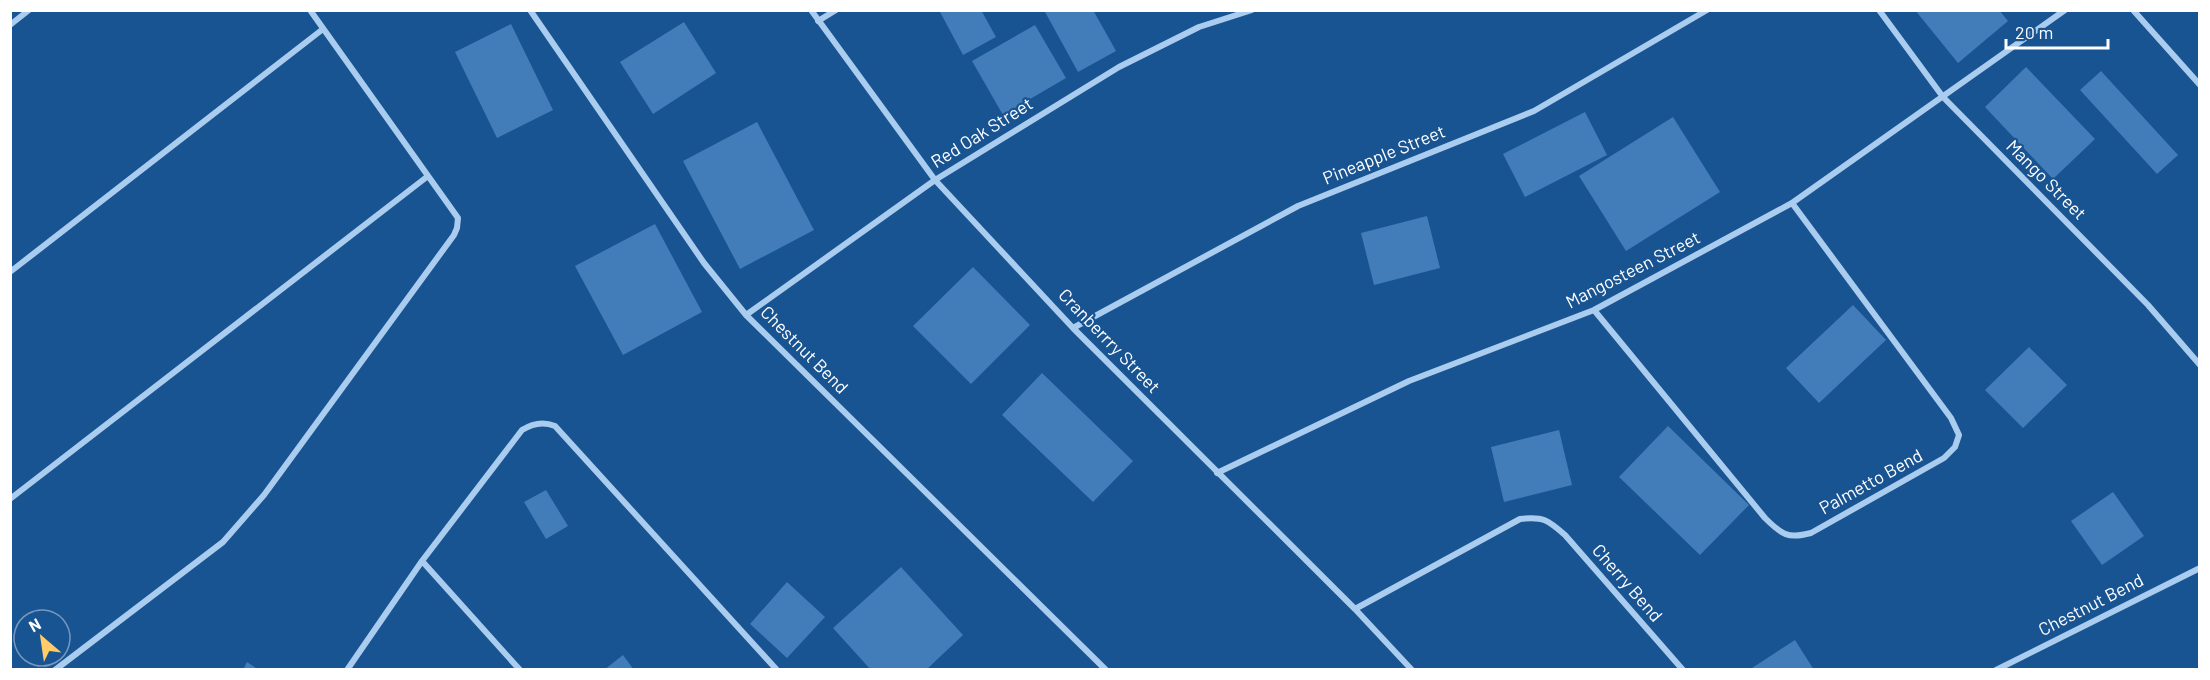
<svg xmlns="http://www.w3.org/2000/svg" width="2210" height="680" font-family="Barlow,sans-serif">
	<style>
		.building { fill: #427db9 }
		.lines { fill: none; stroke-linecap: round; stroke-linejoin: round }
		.street { stroke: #a9ccef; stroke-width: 6 }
		.labels { text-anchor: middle; stroke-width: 4.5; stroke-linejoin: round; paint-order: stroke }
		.street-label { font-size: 18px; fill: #fff; stroke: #195492 }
	</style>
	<rect width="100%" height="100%" fill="#195492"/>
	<path class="building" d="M939,10h42l15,27 -33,18z
		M1044,10h49l23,41 -38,21z
		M1915,10h84l9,11 -50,42z
		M684,22l32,51 -63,41 -33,-52z
		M511,24l42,86 -56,28 -42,-86z
		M1035,25l31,53 -63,37 -31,-54z
		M2026,67l69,72 -42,40 -68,-72z
		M2101,71l77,84 -21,19 -77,-84z
		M1585,112l22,43 -82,42 -22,-43z
		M1673,117l47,75 -94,59 -47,-75z
		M757,122l57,108 -74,39 -57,-108z
		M1427,216l13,52 -66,17 -13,-52z
		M655,224l47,88 -79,43 -48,-89z
		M973,267l57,58 -59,59 -58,-58z
		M1853,305l33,35 -67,63 -33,-35z
		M2029,347l38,38 -44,43 -38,-38z
		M1042,373l91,88 -40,41 -91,-87z
		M1668,426l81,79 -49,50 -81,-78z
		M1559,430l13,55 -68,17 -13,-55z
		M546,490l22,36 -22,13 -22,-37z
		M2113,492l31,44 -42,29 -31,-44z
		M901,567l62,68 -37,35h-55l-38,-42z
		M787,582l38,35 -38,41 -37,-34z
		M1795,640l19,30h-65z
		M623,655l11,15h-30z
		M247,662l12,8h-16z"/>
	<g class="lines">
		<path class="street" d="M530,10l174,253 42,52 360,355
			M811,10l124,170 138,148 282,281 57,61
			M1879,10l64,87 205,208 52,60
			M2133,10l67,75
			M818,21l18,-11
			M10,25l19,-15
			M10,272l313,-243
			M1594,310l171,208c17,17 23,21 46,15l133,-75 11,-11 4,-12 -8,-17 -159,-215
			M746,315l189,-135 184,-113 80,-40 53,-17
			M1073,328l225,-122 236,-95 173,-101
			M1217,473l192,-92 185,-71 198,-107 273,-193
			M10,499l418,-323
			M422,561l98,109
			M1355,609l165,-90c23,-3 28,1 45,16l118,135
			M55,670l168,-128 41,-47 190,-260 3,-7 1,-10 -148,-208
			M347,670l75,-109 100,-131c11,-7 21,-9 33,-4l222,244
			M1996,670l204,-102"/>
	</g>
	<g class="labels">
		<g class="street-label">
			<text transform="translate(982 133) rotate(-32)" y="6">Red Oak Street</text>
			<text transform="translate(1384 155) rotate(-22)" y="6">Pineapple Street</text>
			<text transform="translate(2046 180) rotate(45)" y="6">Mango Street</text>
			<text transform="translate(1633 270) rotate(-27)" y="6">Mangosteen Street</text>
			<text transform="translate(1109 341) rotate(46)" y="6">Cranberrry Street</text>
			<text transform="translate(804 350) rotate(45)" y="6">Chestnut Bend</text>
			<text transform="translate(1871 482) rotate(-29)" y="6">Palmetto Bend</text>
			<text transform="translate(1627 583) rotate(49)" y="6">Cherry Bend</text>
			<text transform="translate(2091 605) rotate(-27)" y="6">Chestnut Bend</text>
		</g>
	</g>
	<rect width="2210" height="680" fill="none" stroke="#ffffff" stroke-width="24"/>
	<g transform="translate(42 638) rotate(331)"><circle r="28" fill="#195492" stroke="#7598be" stroke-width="1.5"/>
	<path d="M0-4.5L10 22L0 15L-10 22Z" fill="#ffcc67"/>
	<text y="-9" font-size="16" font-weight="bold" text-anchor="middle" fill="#ffffff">N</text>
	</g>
	<path d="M2006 39v9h102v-9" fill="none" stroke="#ffffff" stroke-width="3"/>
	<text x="2015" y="39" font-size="18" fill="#ffffff" stroke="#195492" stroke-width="4.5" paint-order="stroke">20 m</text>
</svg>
